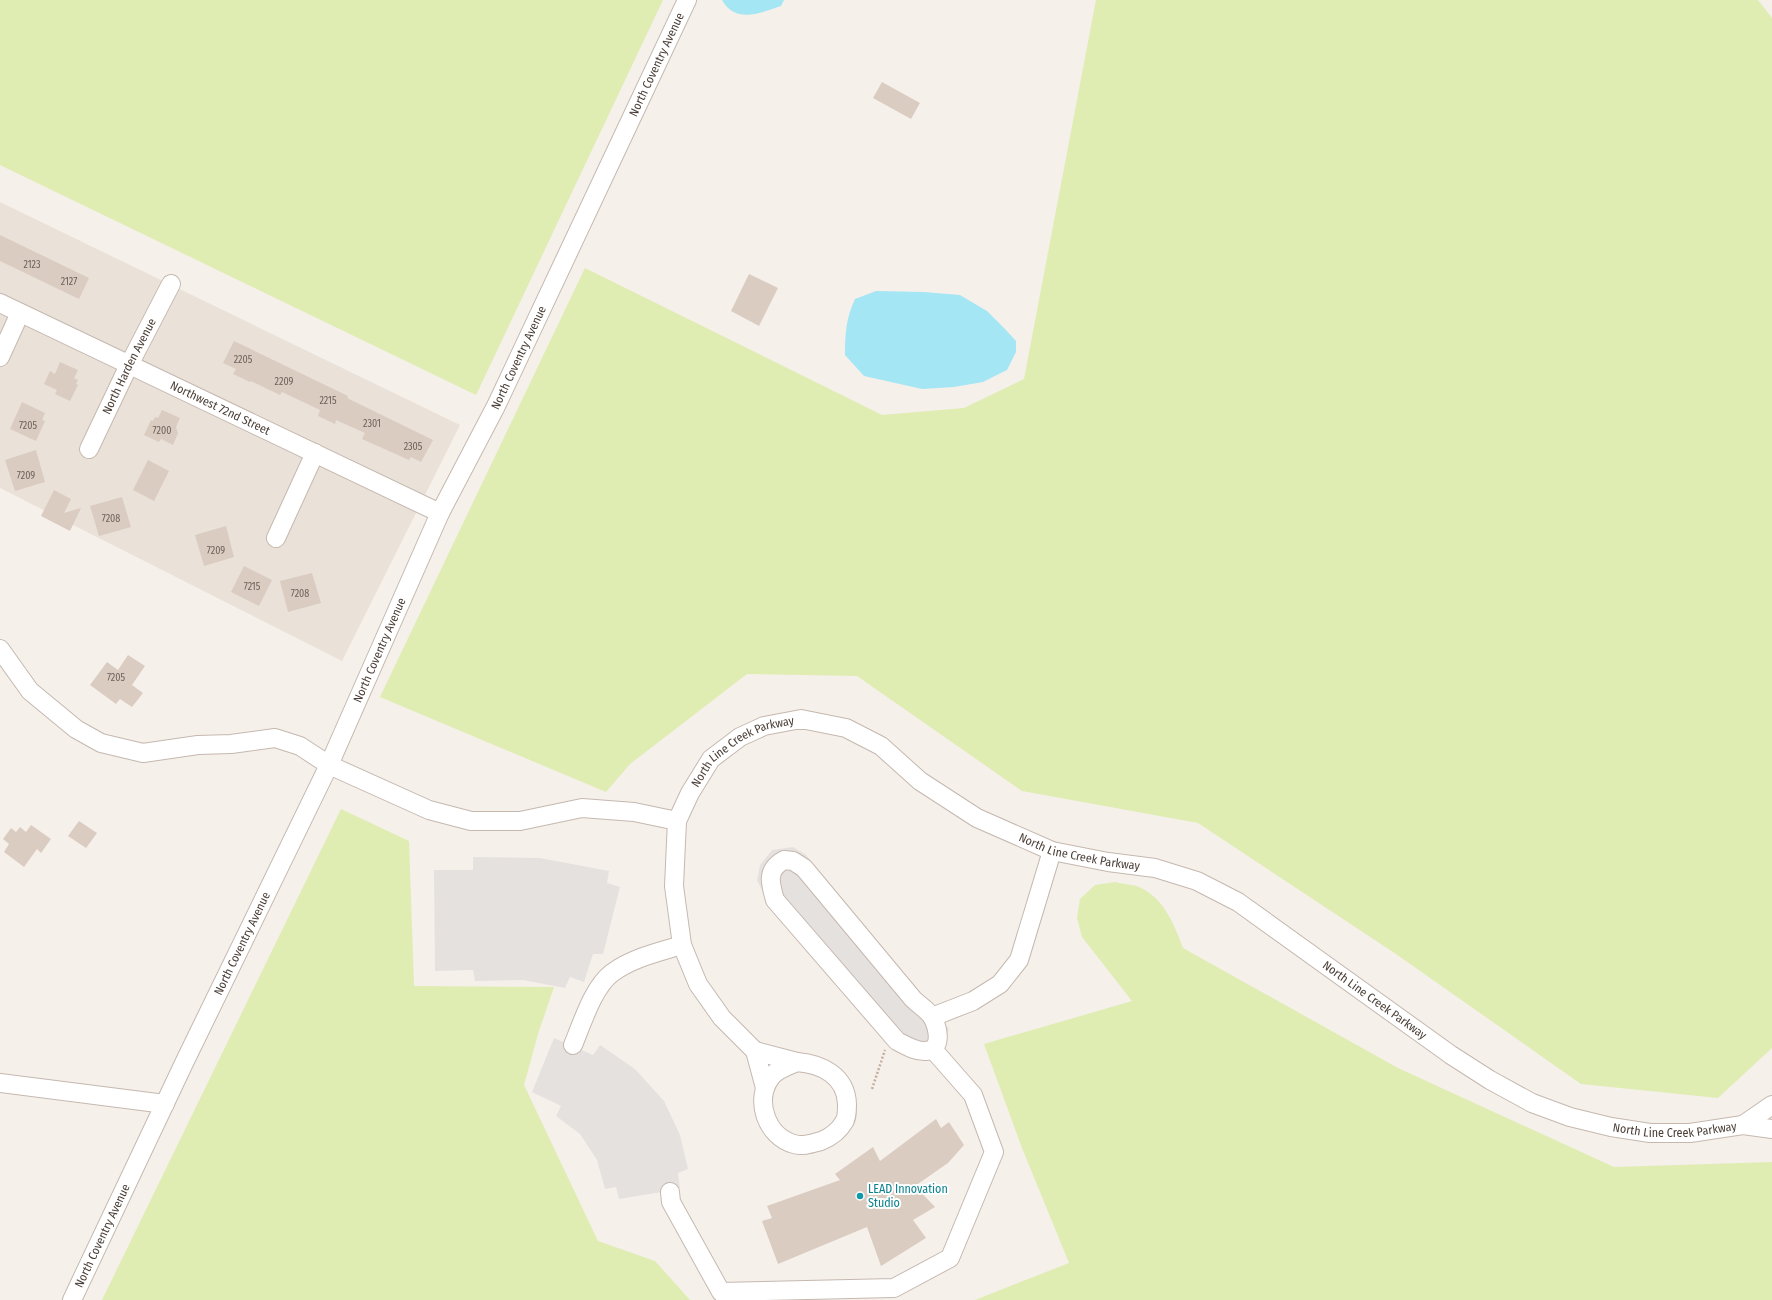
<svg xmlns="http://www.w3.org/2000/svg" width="1772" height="1300" font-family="'Fira Sans Condensed',sans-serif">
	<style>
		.residential { fill: #eae1d8 }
		.green { fill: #dfecb2 }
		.parking { fill: #e5e1df }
		.water { fill: #a5e6f4 }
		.building { fill: #dbccc2 }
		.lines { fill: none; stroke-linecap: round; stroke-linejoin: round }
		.minor-casing { stroke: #c5b8af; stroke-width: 20 }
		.path { stroke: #c5ae9d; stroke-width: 2.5; stroke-dasharray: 2 2; stroke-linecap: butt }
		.minor { stroke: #fff; stroke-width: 18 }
		.culture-dot { fill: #0f9aa8; stroke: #fff; stroke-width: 1.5 }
		.labels { text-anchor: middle; stroke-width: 4; stroke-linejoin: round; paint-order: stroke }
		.number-label { font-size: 10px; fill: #6f625a }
		.street-label { font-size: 12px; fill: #4b3f38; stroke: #fff }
		.culture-label { font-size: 12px; fill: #0d838f; stroke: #fff; text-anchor: start }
	</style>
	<rect width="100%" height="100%" fill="#f6f0eb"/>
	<path class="residential" d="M0,202l460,223 -118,236 -342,-173z"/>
	<path class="green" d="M0,0h663l-187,395 -476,-230z
		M1096,0h662l14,18v1030l-54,50 -137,-14 -185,-130 -198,-131 -176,-32 -165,-115 -110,-2 -117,90 -24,28 -226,-95 205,-429 297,147 82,-7 60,-29z
		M341,809l68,32 5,145 140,1 -16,47 -14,51 74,156 57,20 35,39h-588z
		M1115,882c7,2 17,2 24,5 25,11 35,37 44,61l215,120 216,99 158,-5v138h-797l94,-37 -47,-115 -38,-104 148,-43 -50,-64 -5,-19 3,-19 15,-14z"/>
	<path class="parking" d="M793,847l13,8 54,68 89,106 -7,18 -21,12 -12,-2 -13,-9 -72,-77 -56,-69 -11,-22 3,-15 12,-15z
		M473,857l67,1 69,13 -2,12 13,4 -17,67h-10l-9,28 -14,-5 -5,11 -42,-8 -48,1 -2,-11 -38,1 -1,-101h39z
		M554,1038l39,17 7,-10 35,24 29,32 16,34 8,34 -10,4 2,16 -61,10 -3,-12 -11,2 -8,-29 -17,-26 -24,-18 5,-10 -29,-14z"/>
	<path class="water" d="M722,0h62l-3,6c-20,7 -46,18 -59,-6z
		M876,291l48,1 36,3 27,16 18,18 11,12v11l-9,18 -24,12 -29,5 -32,2 -58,-13 -19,-21c0,-21 1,-37 10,-56z"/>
	<path class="building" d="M882,82l38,21 -9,16 -38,-21z
		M0,235l89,43 -10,21 -79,-38z
		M749,274l29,14 -19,38 -28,-15z
		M234,341l114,55 -1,2 86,42 -12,22 -10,-5 -2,3 -47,-21 3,-6 -29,-13 -1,4 -17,-8 2,-6 -38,-18 -2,3 -29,-14 -1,1 -17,-8 3,-5 -13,-6z
		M60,362l18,8 -4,8 4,2 -2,4 2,1 -8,16 -15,-7 2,-4 -13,-6 6,-13 5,3z
		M22,402l23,11 -3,7 3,1 -9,20 -26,-12z
		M162,410l18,8 -4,9 2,6 -5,12 -12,-6 -2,3 -15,-7 7,-15 2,1 2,-4 3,1z
		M36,450l9,32 -30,9 -10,-31z
		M148,460l21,11 -15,30 -21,-11z
		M54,490l17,9 -7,14 17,-5 -11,23 -29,-15z
		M122,497l9,30 -32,9 -9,-30z
		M226,526l8,31 -30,9 -9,-31z
		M244,566l28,14 -13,26 -28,-14z
		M312,573l9,30 -33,9 -8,-31z
		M128,655l17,11 -13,19 11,8 -11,14 -12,-8 -4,5 -26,-19 17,-23 11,8z
		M79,821l18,12 -11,15 -18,-12z
		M31,825l20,14 -10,14 -4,-4 -13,18 -20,-15 5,-8 -6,-5 8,-11 5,4 4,-5 6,5z
		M936,1119l5,9 8,-6 15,23 -16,18 -33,23 20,21 -22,13 13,18 -45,28 -14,-39 -89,37 -16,-43 10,-3 -5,-12 73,-26 -5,-6 38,-27 7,14z"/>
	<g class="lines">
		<g class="minor-casing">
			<g id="minor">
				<path id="s1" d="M0,303l440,210"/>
				<path d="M0,357l20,-44"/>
				<path id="s2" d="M89,449l40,-84 42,-81"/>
				<path d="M276,538l39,-85"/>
				<path d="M0,649l30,42 46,38 25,14 42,10 55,-8 33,-1 44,-6 25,8 29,19 100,45 42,11h49l62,-13 52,4 43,9"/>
				<path d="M784,860l9,1 11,7 109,131c6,6 16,12 20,19 5,11 10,31 -7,33 -10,1 -21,-6 -29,-10l-122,-141c-5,-17 -9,-30 9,-40z"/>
				<path d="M932,1017l41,-16 27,-17 19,-24 33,-109"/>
				<path d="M573,1045c9,-21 20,-58 39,-72 20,-15 47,-21 70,-28"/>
				<path d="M755,1051l42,11"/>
				<path d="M797,1062c25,2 49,14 50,42 0,6 0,14 -3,18 -5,9 -13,15 -23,19 -8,2 -19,6 -27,3 -28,-8 -40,-44 -23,-67 6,-8 17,-11 26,-15z"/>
				<path d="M0,1083l165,21"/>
				<path id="s3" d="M765,1088l-10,-37 -33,-33 -24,-34 -16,-39 -8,-59 3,-65 13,-28 21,-34 29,-22 24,-11 37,-7 45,9 35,18 39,35 57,37 75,33 56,11 47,6 42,13 41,21 213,153 39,25 42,23 38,14 41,10 39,6h40l53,-8 29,4"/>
				<path d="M1743,1125l29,-20"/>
				<path d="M670,1192l1,10 50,90 173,-4 56,-30 44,-106 -21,-57 -36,-41"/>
				<path id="s4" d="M72,1300l113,-239 144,-296 111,-252 56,-107 191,-406"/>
			</g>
		</g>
		<path class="path" d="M872,1089l13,-39"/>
		<use href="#minor" class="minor"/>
	</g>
	<circle class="culture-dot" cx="860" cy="1196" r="4"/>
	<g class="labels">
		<g class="number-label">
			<text x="32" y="268">2123</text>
			<text x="69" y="285">2127</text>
			<text x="243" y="363">2205</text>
			<text x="284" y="385">2209</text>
			<text x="328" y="404">2215</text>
			<text x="372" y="427">2301</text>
			<text x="28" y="429">7205</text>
			<text x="162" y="434">7200</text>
			<text x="413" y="450">2305</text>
			<text x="26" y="479">7209</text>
			<text x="111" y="522">7208</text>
			<text x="216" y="554">7209</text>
			<text x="252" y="590">7215</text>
			<text x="300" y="597">7208</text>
			<text x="116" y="681">7205</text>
		</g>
		<g class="street-label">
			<text dy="4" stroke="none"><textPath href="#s4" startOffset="1367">North Coventry Avenue</textPath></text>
			<text dy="4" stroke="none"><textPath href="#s4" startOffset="1043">North Coventry Avenue</textPath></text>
			<text dy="4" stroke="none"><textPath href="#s2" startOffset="92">North Harden Avenue</textPath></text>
			<text dy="4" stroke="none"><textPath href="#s1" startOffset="244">Northwest 72nd Street</textPath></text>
			<text dy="4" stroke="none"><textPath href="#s4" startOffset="719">North Coventry Avenue</textPath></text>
			<text dy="4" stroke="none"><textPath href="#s3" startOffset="395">North Line Creek Parkway</textPath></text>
			<text dy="4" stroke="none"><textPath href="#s3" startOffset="779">North Line Creek Parkway</textPath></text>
			<text dy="4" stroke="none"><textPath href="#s4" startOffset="395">North Coventry Avenue</textPath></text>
			<text dy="4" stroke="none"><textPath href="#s3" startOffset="1115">North Line Creek Parkway</textPath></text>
			<text dy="4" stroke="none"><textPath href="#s3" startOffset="1450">North Line Creek Parkway</textPath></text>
			<text dy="4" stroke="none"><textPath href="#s4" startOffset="71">North Coventry Avenue</textPath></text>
		</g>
		<g class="culture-label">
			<text x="868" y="1193">LEAD Innovation<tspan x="868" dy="14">Studio</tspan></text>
		</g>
	</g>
</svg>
